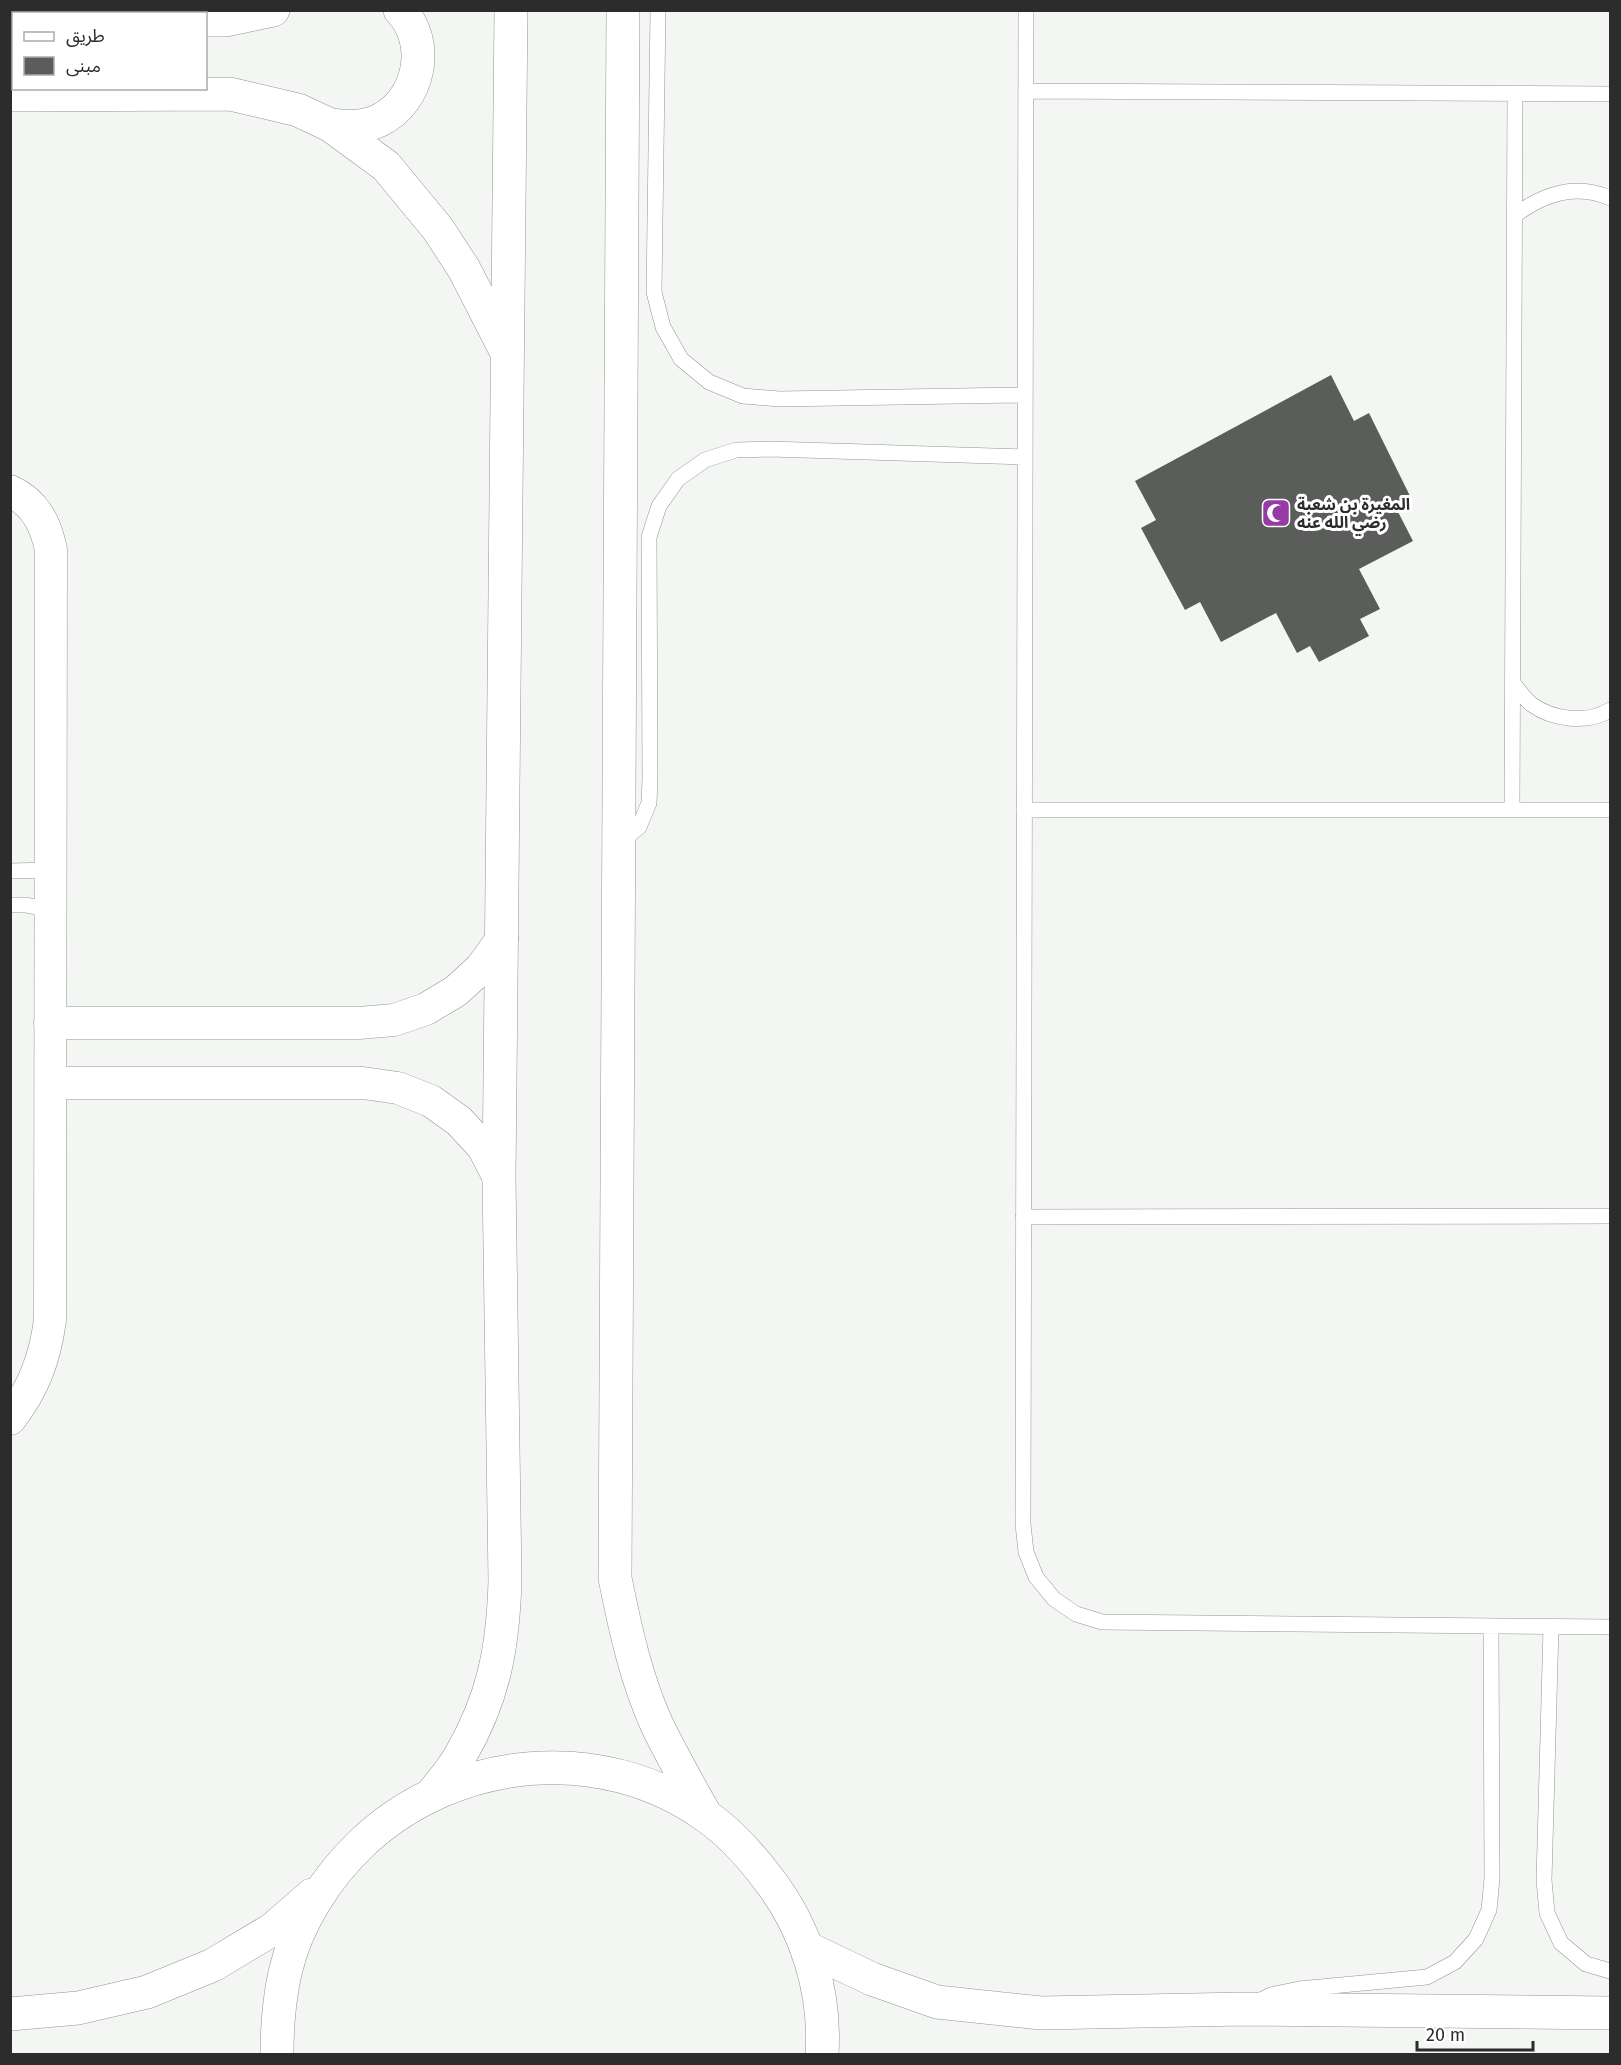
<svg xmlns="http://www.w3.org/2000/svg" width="1621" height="2065" font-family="'Fira Sans','Noto Sans Arabic',sans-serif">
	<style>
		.building { fill: #5a5d5a }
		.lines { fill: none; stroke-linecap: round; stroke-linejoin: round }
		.lane-casing { stroke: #929692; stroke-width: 16 }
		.street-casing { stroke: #929692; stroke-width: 33 }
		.secondary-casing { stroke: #929692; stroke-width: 34 }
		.lane { stroke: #fff; stroke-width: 15 }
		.street { stroke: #fff; stroke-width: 32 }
		.secondary { stroke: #fff; stroke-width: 33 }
		.labels { text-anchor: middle; stroke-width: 6; stroke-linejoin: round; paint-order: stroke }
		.poi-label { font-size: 16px; font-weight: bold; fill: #2b2c2b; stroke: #fff; text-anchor: start }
	</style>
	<rect width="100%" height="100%" fill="#f3f6f2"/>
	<path class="building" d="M1331,375l23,46 15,-8 42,85 -16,8 18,35 -54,28 21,40 -20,10 9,17 -50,26 -9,-16 -13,7 -21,-40 -55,29 -21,-40 -15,8 -44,-82 15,-8 -21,-39z"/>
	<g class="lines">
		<g class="lane-casing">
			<path id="lane" d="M658,10l-4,282 9,35 18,32 28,23 34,14 36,3 245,-4
				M1026,10l-3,1514 3,28 10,25 18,22 22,15 26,8 508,5
				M1026,91l584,3
				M1515,215c29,-21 60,-32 95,-17
				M1512,682c6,7 12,16 19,22 22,16 56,20 79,6
				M1024,810h586
				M1512,810l3,-717
				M620,843l19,-16 10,-24 1,-24 -1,-242 10,-31 19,-27 27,-19 31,-10 34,-1 254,8
				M10,871l41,-1
				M10,905h16l24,5
				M1023,1217l587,-1
				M1551,1628l-7,252 3,33 14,30 25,21 24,7
				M1261,2000l10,-5 28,-6 128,-12 28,-15 21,-23 13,-29 3,-32 -1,-251"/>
		</g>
		<g class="street-casing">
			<path id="street" d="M10,491c26,12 36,34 41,59l-1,770c-5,38 -16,68 -40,99
				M50,1023h309l35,-3 32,-11 30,-18 25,-23 21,-29
				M51,1083h312l35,5 33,13 28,20 24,26 16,31"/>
		</g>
		<g class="secondary-casing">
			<path id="secondary" d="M623,10l-8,1568c10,50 21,101 42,147 15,31 32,61 49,91
				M10,19h4
				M206,20h19l48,-10
				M10,95l220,-1 68,16 32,15 56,41 52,63 26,40 41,80
				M330,125c17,2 34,3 50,-5 39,-19 52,-77 20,-110
				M433,1793c9,-12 20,-24 27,-37 34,-58 43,-109 45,-175l-6,-403 12,-1168
				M807,1948l65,31 65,23 104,11 202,-4 367,4
				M10,2014l68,-6 69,-16 66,-27 60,-36 39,-34
				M277,2054c0,-27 2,-54 8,-81 11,-49 41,-96 78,-131 92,-86 238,-101 343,-26 25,17 45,40 63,64 38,49 57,113 53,174"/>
		</g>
		<use href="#lane" class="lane"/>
		<use href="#street" class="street"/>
		<use href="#secondary" class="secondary"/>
	</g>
	<defs>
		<g id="mosque-square" transform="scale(1.5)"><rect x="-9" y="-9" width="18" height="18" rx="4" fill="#963aa5" stroke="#fff"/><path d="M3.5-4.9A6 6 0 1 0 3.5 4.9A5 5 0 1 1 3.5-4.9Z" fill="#fff"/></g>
	</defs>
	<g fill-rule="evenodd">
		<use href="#mosque-square" x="1276" y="513"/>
	</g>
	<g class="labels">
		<g class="poi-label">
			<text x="1297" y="510">المغيرة بن شعبة<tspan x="1297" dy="18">رضي الله عنه</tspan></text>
		</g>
	</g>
	<rect width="1621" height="2065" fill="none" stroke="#2b2c2b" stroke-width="24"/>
	<rect x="12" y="12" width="195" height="78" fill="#ffffff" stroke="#aaabaa" stroke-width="1.5"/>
	<rect x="24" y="32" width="30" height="9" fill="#ffffff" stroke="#aaabaa" stroke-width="1.5"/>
	<text x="66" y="42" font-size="18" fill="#2b2c2b">طريق</text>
	<rect x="24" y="57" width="30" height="18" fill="#5a5d5a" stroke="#aaabaa" stroke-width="1.5"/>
	<text x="66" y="72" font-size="18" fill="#2b2c2b">مبنى</text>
	<path d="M1417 2041v9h116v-9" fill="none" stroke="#2b2c2b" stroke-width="3"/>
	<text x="1426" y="2041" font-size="18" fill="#2b2c2b" stroke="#ffffff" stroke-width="4.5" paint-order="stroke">20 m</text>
</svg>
